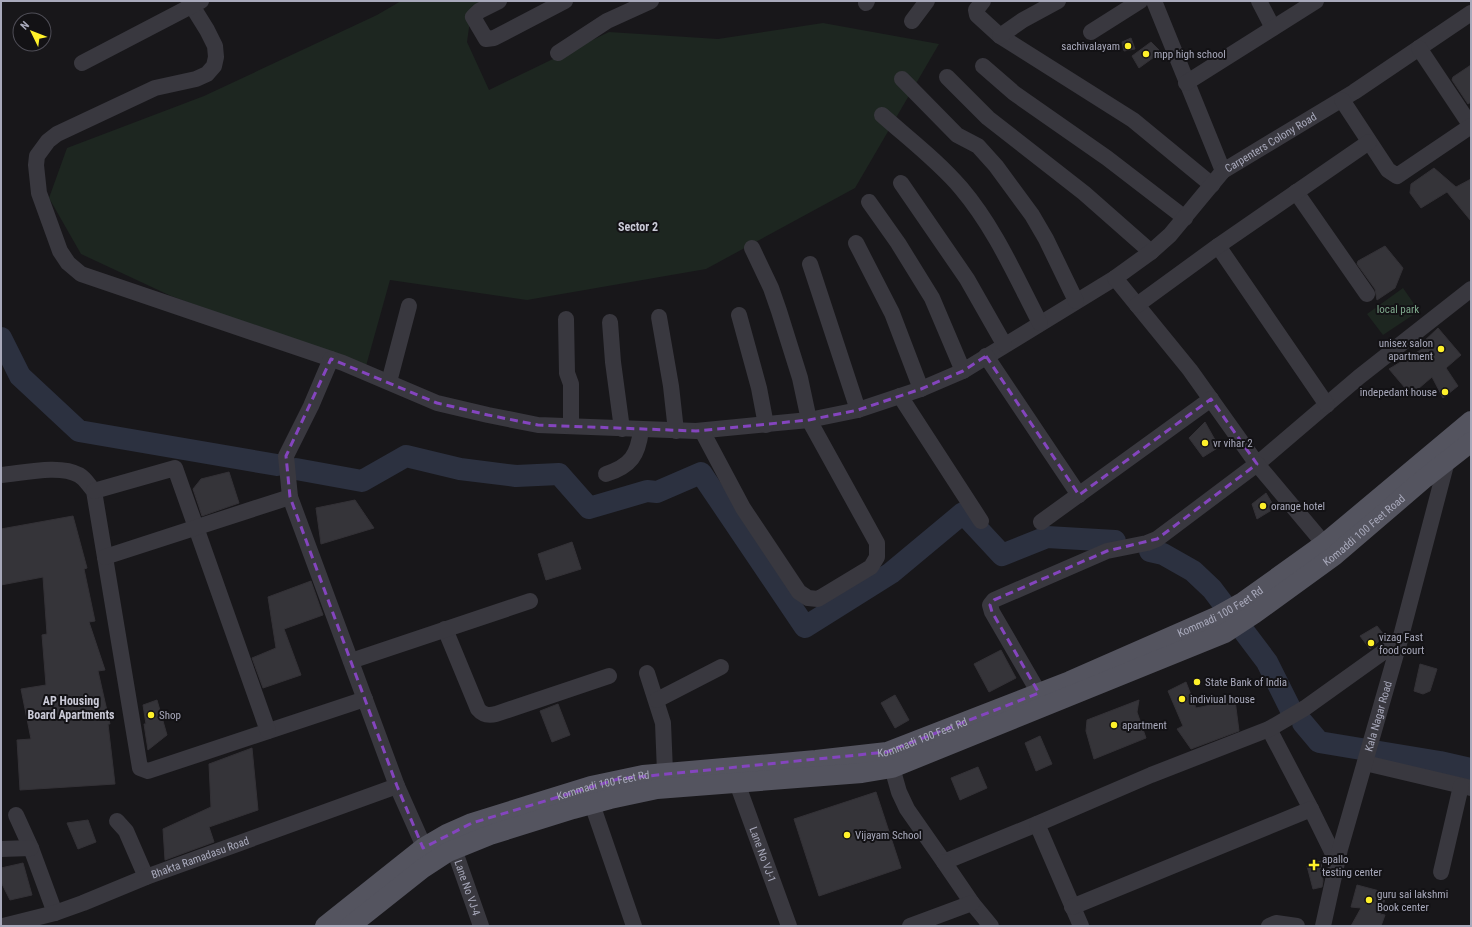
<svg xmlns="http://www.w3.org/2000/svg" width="1472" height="927" font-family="'Roboto Condensed',sans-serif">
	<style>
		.green { fill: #1d2620 }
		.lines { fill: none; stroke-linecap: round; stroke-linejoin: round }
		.river { stroke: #2c3140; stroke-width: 22 }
		.building { fill: #353439; stroke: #333136 }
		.minor { stroke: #39383f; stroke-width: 16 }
		.major { stroke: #54545f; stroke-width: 20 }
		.marked { fill: none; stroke: #8445be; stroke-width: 3; stroke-dasharray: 8 5; stroke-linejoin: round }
		.poi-dot { fill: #fff12a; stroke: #131215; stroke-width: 1.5 }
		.labels { text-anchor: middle; stroke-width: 4; stroke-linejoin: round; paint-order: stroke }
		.poi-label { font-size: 11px; fill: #a8a9bb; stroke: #131215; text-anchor: start }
		.street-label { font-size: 11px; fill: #a8a9bb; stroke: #131215 }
		.park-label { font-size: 11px; fill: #7ea88c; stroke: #131215 }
		.neighbourhood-label { font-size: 12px; font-weight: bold; fill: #cacad7; stroke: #131215 }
	</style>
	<rect width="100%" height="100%" fill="#18171a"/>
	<path class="green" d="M401,1h82l-11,5 -5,36 22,48 120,-58 109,7 105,-16 116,21 -84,144 -149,81 -179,31 -137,-20 -24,86 -195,-70 -90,-42 -32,-56 18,-50 137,-52 173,-81z
		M1403,288l16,23 -36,24 -16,-21z"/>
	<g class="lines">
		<path class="river" d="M1,338l19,38 59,55 198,34
			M296,469l66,12 44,-25 54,13 56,7 43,-2 30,34 58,-17 10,1 44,-19 104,154 86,-54 72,-60 39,42 45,-18 68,4
			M1150,551l13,3 30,17 19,18 55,73 23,46
			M1303,723l16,19 121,20 31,7"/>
	</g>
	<path class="building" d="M1131,38l4,11 -11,2 -2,-9z
		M1151,42l10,10 -22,16 -7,-12z
		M1471,65v37l-3,2 -16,-24 1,-3z
		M1434,168l22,19 15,-8v42l-24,-29 -26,16 -11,-15 1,-9z
		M1385,246l18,22 -8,20 -18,12 -2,-11 -18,-25 1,-3z
		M1438,328l23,27 -15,13 12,18 -15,12 -11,-21 -21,18 -22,-26 35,-21 -3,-4z
		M1205,422l14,25 -16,10 -14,-19z
		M229,472l10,31 -37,13 -9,-27 8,-10z
		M1266,493l9,15 -18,11 -5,-15z
		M355,500l19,28 -53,16 -5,-36z
		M73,516l14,52 -3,1 11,52 -6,1 16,48 -7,1 12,53h-2l7,60 -95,6 -3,-50 14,-1 -10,-50 25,-4 -4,-50 5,-1 -4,-57 -42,8v-56z
		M572,542l9,27 -35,11 -8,-26z
		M311,581l12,34 -39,14 17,46 -38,13 -11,-30 24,-10 -8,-51z
		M1377,626l8,10 -15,13 -10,-13z
		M1001,650l15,28 -27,14 -15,-28z
		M1420,664l17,5 -7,22 -7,3 -9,-3z
		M1186,682l10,26 39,-8 4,31 -48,18 -14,-20 6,-3 -15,-35z
		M895,695l14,25 -14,8 -14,-25z
		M157,700l10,35 -19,15 -4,-26h2l-3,-19z
		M1139,700l-2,12 9,26 -52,21 -8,-28 1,-11z
		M558,704l12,31 -18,7 -12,-31z
		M1040,736l12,28 -16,7 -11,-28z
		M252,748l6,62 -49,17 5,15 -49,18 -2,-31 48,-22 -2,-43z
		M978,767l9,21 -27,12 -9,-22z
		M876,792l25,76 -82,28 -25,-77z
		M88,820l8,22 -18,7 -11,-26z
		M1321,861l2,20 -1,6 -9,2 -6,-23z
		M23,863l9,32 -22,5 -9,-18v-14z
		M1357,885l30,8 -7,21 5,1 -4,11h-30l10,-18 -10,-1z"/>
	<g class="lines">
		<g class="minor">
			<path d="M189,1l18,29 8,16 1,11 -2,9 -7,8 -11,5 -41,9 -98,46 -9,7 -11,15 -1,9 3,28 21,58 8,12 13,11 262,89 94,40 51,12 50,10 158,6 113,-11 49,-10 63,-21 42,-18 152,-93"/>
			<path d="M499,1l-20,10 -6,6 13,22 8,-1 71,-37"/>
			<path d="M983,1l-7,9 1,5 23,21 133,84 79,65"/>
			<path id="s1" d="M1154,1l69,170 131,-79 117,-79"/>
			<path d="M1259,1l14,27"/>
			<path d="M866,3l1,-2"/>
			<path d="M912,21l15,-20"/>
			<path d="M1091,32l49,-31"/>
			<path d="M1000,36l23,-16 35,-19"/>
			<path d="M1419,48l52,78"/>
			<path d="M558,53l49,-32 44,-20"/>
			<path d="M82,63l119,-62"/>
			<path d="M983,66l31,27 93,65 78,60"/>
			<path d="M947,77l41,41 96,75 67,59"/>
			<path d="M902,79l55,56 21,11 18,20 36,49 14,24 30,62"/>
			<path d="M1186,83l130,-82"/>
			<path d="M1342,100l46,70 9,6 74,-50"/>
			<path d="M882,115c27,24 56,46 79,73 34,40 55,89 79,135"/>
			<path d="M1223,171l-53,64 -19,17 -36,26 75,92 67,94 102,-87 112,-88"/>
			<path d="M901,183l66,96 37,65"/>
			<path d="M1296,192l71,102"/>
			<path d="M869,202l29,41 34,55 31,73"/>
			<path d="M856,243l36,70 29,76"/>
			<path d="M1218,246l109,159"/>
			<path d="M810,264l48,146"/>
			<path d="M1137,305l81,-59 151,-104"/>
			<path d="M739,315l20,73 7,37"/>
			<path d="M659,317l12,69 5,45"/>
			<path d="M566,319l1,54 4,11v42"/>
			<path d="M610,322l3,40 9,67"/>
			<path d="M986,356l93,139"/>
			<path d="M331,359l-20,47 -25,50 4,41 107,289 32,72"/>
			<path d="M389,382l20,-76"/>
			<path d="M900,396l81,125"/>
			<path d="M702,431l41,77 56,84 9,6 10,1 53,-32 6,-10v-14l-68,-123 -9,-42 -21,-67 -8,-23 -19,-40"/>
			<path d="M606,474c25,-8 32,-19 35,-44"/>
			<path d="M1,475c22,-2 59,-11 78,0 7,4 10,11 15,16l46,277 8,3 217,-72"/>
			<path d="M94,491l81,-23 93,263"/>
			<path d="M1041,522l170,-123"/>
			<path d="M105,557l185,-60"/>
			<path d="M445,629l33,80c5,6 10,7 18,5l113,-38"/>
			<path d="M351,661l179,-60"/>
			<path d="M647,673l16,50 2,49"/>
			<path d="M1039,693l-47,-81 -2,-7 4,-5 113,-49 40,-8 10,-4 100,-75 74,88"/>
			<path d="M657,700l64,-33"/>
			<path d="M1269,729l42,80"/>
			<path d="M889,757l10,35 8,17 37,53 93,-38 114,-49 118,-46 36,-21 95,-68"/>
			<path d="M1365,763l106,25"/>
			<path id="s2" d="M737,783l52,143"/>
			<path d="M592,804l42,122"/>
			<path d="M16,815l15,33 24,65"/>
			<path d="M117,821l9,10 20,46"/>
			<path d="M1037,824l44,102"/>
			<path d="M1,849l30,-1"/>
			<path id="s3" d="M454,849l27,77"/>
			<path d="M944,862l28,41 19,23"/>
			<path d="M1441,872l20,-86"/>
			<path d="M1072,907l239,-98 26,53"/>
			<path id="s4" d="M3,926l52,-13 28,-10 63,-26 251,-91"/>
			<path d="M910,926l62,-23"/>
			<path d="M1269,926l7,-3 21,3"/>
			<path id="s5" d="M1323,926l17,-77 60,-209 47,-179"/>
		</g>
		<g class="major">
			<path id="s6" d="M325,926l98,-78 24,-14 25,-11 119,-37 52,-11 173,-15 71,-8 183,-71 146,-64 27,-15 81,-58 147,-123"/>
			<path id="s7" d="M350,926l72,-57 26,-17 42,-17 83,-26 37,-10 47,-10 205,-16 30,-5 333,-135 29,-19 80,-58 91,-78 46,-36"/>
		</g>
	</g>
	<path class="marked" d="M986,356l93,139 132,-96 46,65 -100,75 -50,12 -113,49 -4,5 2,7 47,81 -152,59 -269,27 -146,44 -49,25 -26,-62 -107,-289 -4,-41 45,-97 106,44 51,12 50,10 158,6 113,-11 49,-10 63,-21 42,-18z"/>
	<g class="poi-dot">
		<circle cx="1128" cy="46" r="4"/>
		<circle cx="1146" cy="54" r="4"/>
		<circle cx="1441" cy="349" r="4"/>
		<circle cx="1445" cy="392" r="4"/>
		<circle cx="1205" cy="443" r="4"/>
		<circle cx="1263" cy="506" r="4"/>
		<circle cx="1371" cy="643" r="4"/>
		<circle cx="1197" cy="682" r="4"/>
		<circle cx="1182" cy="699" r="4"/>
		<circle cx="151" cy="715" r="4"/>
		<circle cx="1114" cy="725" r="4"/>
		<circle cx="847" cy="835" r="4"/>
		<path d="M1312 859h4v4h4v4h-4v4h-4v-4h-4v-4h4z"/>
		<circle cx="1369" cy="900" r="4"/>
	</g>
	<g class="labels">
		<g class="poi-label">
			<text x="1120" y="50" text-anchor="end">sachivalayam</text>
			<text x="1154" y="58">mpp high school</text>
			<text x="1433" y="347" text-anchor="end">unisex salon<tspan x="1433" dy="13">apartment</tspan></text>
			<text x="1437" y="396" text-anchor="end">indepedant house</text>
			<text x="1213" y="447">vr vihar 2</text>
			<text x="1271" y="510">orange hotel</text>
			<text x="1379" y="641">vizag Fast<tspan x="1379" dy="13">food court</tspan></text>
			<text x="1205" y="686">State Bank of India</text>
			<text x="1190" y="703">indiviual house</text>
			<text x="159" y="719">Shop</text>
			<text x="1122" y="729">apartment</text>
			<text x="855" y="839">Vijayam School</text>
			<text x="1322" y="863">apallo<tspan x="1322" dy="13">testing center</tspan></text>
			<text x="1377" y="898">guru sai lakshmi<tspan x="1377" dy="13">Book center</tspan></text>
		</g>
		<g class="street-label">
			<text dy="4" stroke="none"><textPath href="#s1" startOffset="239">Carpenters Colony Road</textPath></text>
			<text dy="4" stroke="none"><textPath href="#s7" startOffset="1110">Komaddi 100 Feet Road</textPath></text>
			<text dy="4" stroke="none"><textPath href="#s6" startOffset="965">Kommadi 100 Feet Rd</textPath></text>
			<text dy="4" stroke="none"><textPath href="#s5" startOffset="217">Kala Nagar Road</textPath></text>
			<text dy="4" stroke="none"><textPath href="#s6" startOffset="641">Kommadi 100 Feet Rd</textPath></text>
			<text dy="4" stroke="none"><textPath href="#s6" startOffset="317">Kommadi 100 Feet Rd</textPath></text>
			<text dy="4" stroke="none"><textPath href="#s2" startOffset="76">Lane No VJ-1</textPath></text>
			<text dy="4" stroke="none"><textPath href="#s4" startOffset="209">Bhakta Ramadasu Road</textPath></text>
			<text dy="4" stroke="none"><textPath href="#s3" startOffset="41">Lane No VJ-4</textPath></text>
		</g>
		<g class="park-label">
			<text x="1398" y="313">local park</text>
		</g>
		<g class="neighbourhood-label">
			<text x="638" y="231">Sector 2</text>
			<text x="71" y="705">AP Housing<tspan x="71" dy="14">Board Apartments</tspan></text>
		</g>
	</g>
	<rect width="1472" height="927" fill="none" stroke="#a8a9bb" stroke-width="4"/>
	<g transform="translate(32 32) rotate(313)"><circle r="19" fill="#131215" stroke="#4f4e57"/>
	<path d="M0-3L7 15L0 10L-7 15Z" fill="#fff12a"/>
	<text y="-6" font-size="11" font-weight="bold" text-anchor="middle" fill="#a8a9bb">N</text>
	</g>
</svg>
